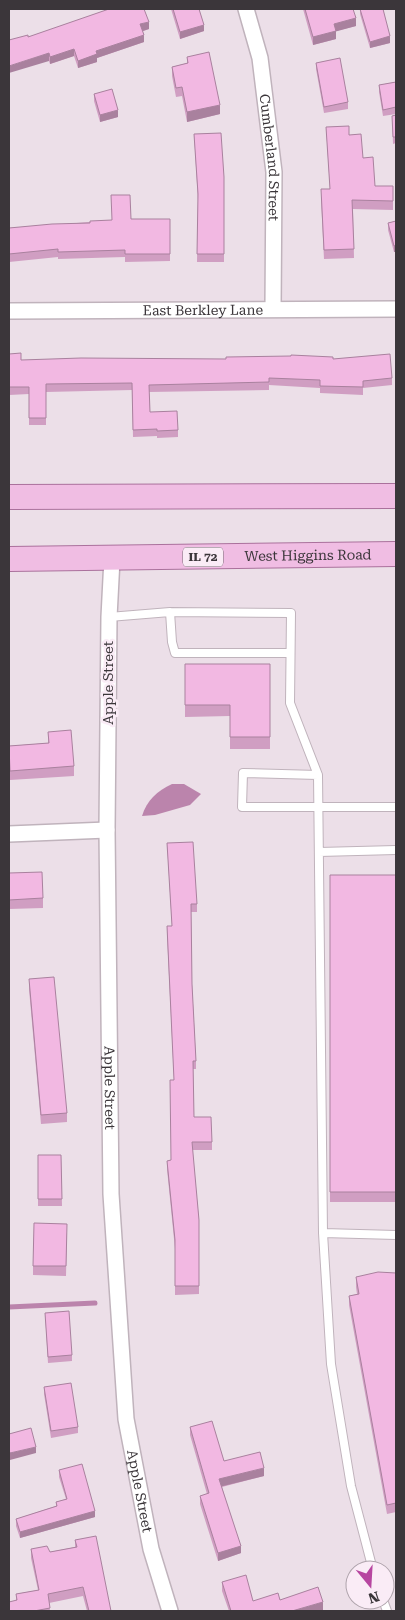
<svg xmlns="http://www.w3.org/2000/svg" width="405" height="1620" font-family="'Roboto Serif',serif">
	<style>
		.water { fill: #bb84ac }
		.lines { fill: none; stroke-linecap: round; stroke-linejoin: round }
		.stream { stroke: #bb84ac; stroke-width: 5 }
		.lane-casing { stroke: #c0b3bc; stroke-width: 10 }
		.street-casing { stroke: #c0b3bc; stroke-width: 18 }
		.primary-casing { stroke: #aa719c; stroke-width: 26 }
		.lane { stroke: #fff; stroke-width: 8 }
		.street { stroke: #fff; stroke-width: 15 }
		.primary { stroke: #f0bde3; stroke-width: 24 }
		.wall { fill: #d09ec2 }
		.shaded-wall { fill: #a9819e }
		.building { fill: #f2b8e2; stroke: #a9819e }
		.labels { text-anchor: middle; stroke-width: 5; stroke-linejoin: round; paint-order: stroke }
		.shield { fill: #faecf6; stroke: #746d72; stroke-width: 1 }
		.shield-label { font-size: 12px; font-weight: bold; fill: #3b363a }
		.street-label { font-size: 14px; fill: #3b363a; stroke: #faecf6 }
	</style>
	<rect width="100%" height="100%" fill="#ecdfe8"/>
	<path class="water" d="M172,784h12l17,10 -11,11 -35,10 -13,1c5,-16 15,-25 30,-32z"/>
	<g class="lines">
		<path class="stream" d="M9,1307l86,-4"/>
		<g class="lane-casing">
			<path id="lane" d="M170,612l2,30 3,11h115
				M109,617l61,-5 121,1 -1,90 28,72 5,458 8,131 20,122 22,84
				M318,775l-75,-2 -1,34h154
				M319,852l77,-2
				M323,1233l73,2
				M383,1600l4,11"/>
		</g>
		<g class="street-casing">
			<g id="street">
				<path id="s1" d="M246,9l14,49 14,114 -1,137"/>
				<path id="s2" d="M9,311l387,-2"/>
				<path id="s3" d="M112,559l-3,58 -2,213 4,364 15,225 25,130 19,62"/>
				<path d="M9,834l98,-4"/>
			</g>
		</g>
		<g class="primary-casing">
			<g id="primary">
				<path d="M9,497l387,-1"/>
				<path id="s4" d="M9,559l387,-5"/>
			</g>
		</g>
		<use href="#lane" class="lane"/>
		<use href="#street" class="street"/>
		<use href="#primary" class="primary"/>
	</g>
	<path class="wall" d="M171,9h28l5,22 -24,8z
		M303,9h50l3,17 -20,5v8l-23,6z
		M360,9h23l7,34 -20,5 -10,-34z
		M149,29l-6,2 1,11 -47,16v4l-19,6 -4,-12 -24,8 -1,-3 -21,-24z
		M187,57l33,57 -33,8 -5,-26 -6,1 -4,-21v-9l15,-4z
		M316,63l32,39v7l-24,4 -8,-44z
		M396,82v32l-13,2 -4,-24v-7z
		M94,94l24,23 -18,5 -6,-21z
		M396,115v28l-3,1 -1,-28z
		M326,127l23,8 14,23 12,28h18v24l-40,-1 1,49 -30,1 -3,-61 9,-9z
		M194,134l30,43v85h-27l1,-61z
		M131,219h39v42l-45,1v-5l-67,2v-2l-49,5v-34z
		M396,221v31h-2l-6,-22v-7z
		M9,354l12,6 312,-1 59,19v7l-29,3v7l-43,-2v-5l-51,-3v5l-120,2 1,20 28,18v7l-21,1v-2l-24,1 -1,-47 -86,2v33h-17v-31l-20,1z
		M185,664h85v85h-40v-33l-45,1z
		M48,732l26,34v10l-64,4 -1,-16v-18l39,-3z
		M167,843l30,61v8h-6l1,72 4,77v8h-3l1,48 18,25v8h-20l7,70v74l-24,1v-46l-8,-80v-8l4,-1 3,-80 -7,-145v-9h5z
		M9,873l34,25v10l-34,1z
		M330,875h66v327h-66z
		M29,979l38,134v9l-26,2 -12,-135z
		M38,1155h23l1,51h-24z
		M67,1233l-1,43 -33,-1v-9z
		M396,1273v239l-9,2 -38,-209v-9l8,-2 -1,-7v-10z
		M45,1313l27,42v6l-24,2z
		M44,1387l34,40v6l-27,5 -7,-44z
		M190,1427l34,34 40,15 -42,11 19,66 -23,8 -18,-57v-8l7,-2 -17,-59z
		M59,1470l36,47 -75,21 -4,-12v-7l40,-13v-4l10,-3 -7,-22z
		M75,1540l36,71h-24l-4,-15 -34,7 1,8h-41l7,-11v-6l22,-4 -7,-32v-9l19,3 25,-5z
		M222,1582l31,19 70,9 -4,1h-90l-7,-20z"/>
	<path class="shaded-wall" d="M356,18v8l-22,6v-8z
		M149,22v7l-9,3v-8z
		M204,25v6l-24,8v-7z
		M336,31v8l-23,6v-8z
		M144,35v7l-47,16v4l-19,6v-7l18,-10z
		M390,36v7l-20,5v-6z
		M74,49v7l-24,8v-7z
		M49,53v8l-40,12v-7z
		M220,105v9l-33,8v-10z
		M118,110v7l-18,5v-7z
		M396,245v7h-2v-6z
		M36,1447v6l-26,7v-7z
		M264,1468v8l-45,11v-8z
		M95,1511v6l-75,21v-6z
		M241,1546v7l-23,8v-8z
		M323,1602v8l-4,1h-27z"/>
	<path class="building" d="M109,9h35l5,13 -9,2 4,11 -48,16 1,3 -19,7 -4,-12 -24,8 -1,-4 -40,13v-26l19,-5v2z
		M173,9h26l5,16 -24,7z
		M305,9h48l3,9 -22,6 2,7 -23,6z
		M360,9h23l7,27 -20,6z
		M209,52l11,53 -33,7 -5,-25 -6,1 -4,-21 16,-4 -1,-6z
		M340,58l8,44 -24,5 -8,-44z
		M396,82v25l-13,3 -4,-25z
		M112,89l6,21 -18,5 -6,-21z
		M396,115v22h-3l-1,-21z
		M349,126v9l12,-1 2,24 10,-1 2,29h18v15l-41,-1 2,49 -30,1 -3,-61h9l-4,-62z
		M221,133l3,44v77h-27l1,-60 -4,-60z
		M111,195h19l1,24h39v35h-45v-4l-67,2v-3l-49,5v-26l43,-4 38,-1v-2l22,-1z
		M396,221v24l-2,1 -6,-23z
		M21,353v7l60,-2 145,1v-2l65,-1v-1l42,2v2l57,-5 2,24 -29,3v6l-43,-1v-6l-51,-2v4l-120,3 1,27 27,-1 1,19 -21,1v-2l-24,1 -1,-47 -86,1v34h-17v-31h-20v-33z
		M185,664h85v73h-40v-32h-45z
		M71,730l3,36 -64,5 -1,-25 40,-3 -1,-11z
		M193,842l4,62h-6l1,80 4,77h-3l1,56h17l1,25h-20l7,78v66h-24v-46l-8,-79 4,-1 -1,-80h4l-7,-154h5l-5,-83z
		M42,872l1,26 -34,2v-27z
		M330,875h66v317h-66z
		M54,977l13,136 -26,2 -12,-136z
		M38,1155h23l1,44h-24z
		M34,1223l33,1 -1,42h-33z
		M378,1272l18,1v230l-9,2 -38,-209 10,-2 -3,-17z
		M69,1311l3,44 -24,2 -3,-44z
		M71,1383l7,44 -27,4 -7,-44z
		M212,1421l12,40 36,-9 4,16 -45,11 22,67 -23,7 -18,-57 9,-3 -19,-66z
		M31,1428l5,19 -26,6 -1,-3v-16z
		M82,1464l13,47 -75,21 -4,-13 41,-13 -1,-4 11,-3 -8,-29z
		M96,1536l15,75h-22l-6,-24 -35,7 2,14 -16,3h-25v-9l8,-2 -1,-6 23,-4 -8,-41 16,-3 3,6 27,-5 -2,-7z
		M246,1575l7,26 25,-8 2,7 38,-13 5,15 -31,9h-61l-9,-29z"/>
	<g class="labels">
		<rect class="shield" x="183" y="547.5" width="40" height="19" rx="4"/>
		<g class="shield-label">
			<text x="203" y="561">IL 72</text>
		</g>
		<g class="street-label">
			<text dy="5" stroke="none"><textPath href="#s1" startOffset="151">Cumberland Street</textPath></text>
			<text dy="5" stroke="none"><textPath href="#s2" startOffset="194">East Berkley Lane</textPath></text>
			<text dy="5" stroke="none"><textPath href="#s4" startOffset="299">West Higgins Road</textPath></text>
			<text transform="translate(108 683) rotate(-90)" y="5">Apple Street</text>
			<text dy="5" stroke="none"><textPath href="#s3" startOffset="529">Apple Street</textPath></text>
			<text dy="5" stroke="none"><textPath href="#s3" startOffset="934">Apple Street</textPath></text>
		</g>
	</g>
	<rect width="405" height="1620" fill="none" stroke="#3b363a" stroke-width="20"/>
	<g transform="translate(370 1585) rotate(162)"><circle r="24" fill="#faecf6" stroke="#aea3ab"/>
	<path d="M0-4L9 19L0 12L-9 19Z" fill="#b746a0"/>
	<text y="-8" font-size="14" font-weight="bold" text-anchor="middle" fill="#3b363a">N</text>
	</g>
</svg>
